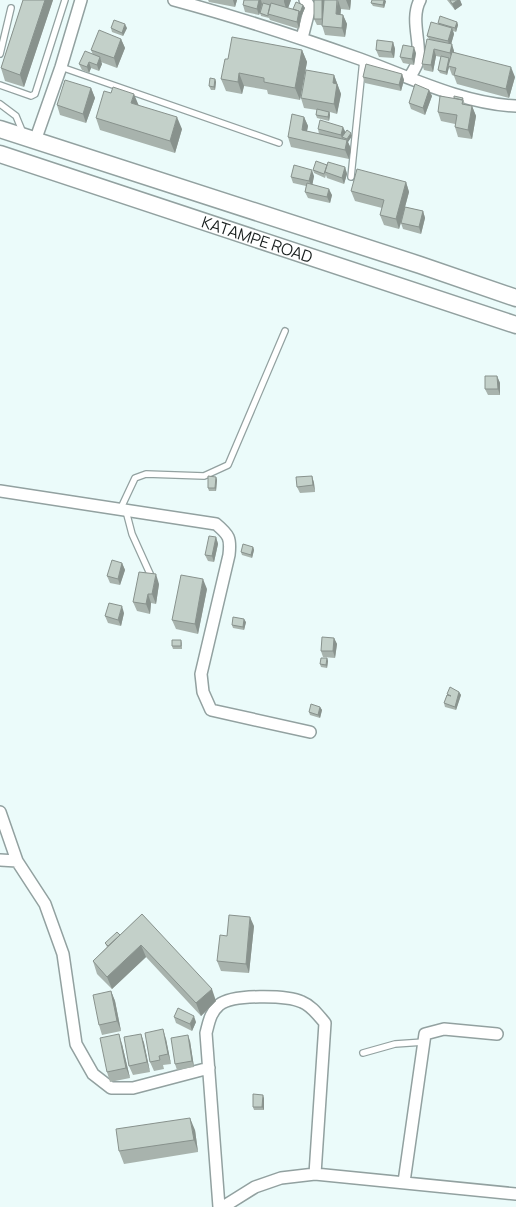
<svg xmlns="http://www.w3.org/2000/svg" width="516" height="1207" font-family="Manrope,sans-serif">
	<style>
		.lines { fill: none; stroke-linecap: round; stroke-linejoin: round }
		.lane-casing { stroke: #92a1a0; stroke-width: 8 }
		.street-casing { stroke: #92a1a0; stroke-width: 14 }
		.secondary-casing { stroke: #92a1a0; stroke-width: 19 }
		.lane { stroke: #fff; stroke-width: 5.5 }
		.street { stroke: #fff; stroke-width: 11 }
		.secondary { stroke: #fff; stroke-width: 16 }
		.wall { fill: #a8b3ad }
		.shaded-wall { fill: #88928d }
		.building { fill: #c3d0c9; stroke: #88928d }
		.labels { text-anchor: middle; stroke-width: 4; stroke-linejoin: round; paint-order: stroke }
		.street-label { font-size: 16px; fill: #161c1b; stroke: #ebfbfa }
	</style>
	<rect width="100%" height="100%" fill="#ebfbfa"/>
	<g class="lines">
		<g class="lane-casing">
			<path id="lane" d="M0,54l11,-46
				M61,67l218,76
				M0,85l31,11 4,-2 30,-94
				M0,104l16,12 7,17
				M351,177l12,-117
				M120,510l15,-32 11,-4 58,2 24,-11 57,-134
				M126,511l6,23 19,42
				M363,1053l32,-9 29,-2"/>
		</g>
		<g class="street-casing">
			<path id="street" d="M174,0c63,17 124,37 186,59 49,18 104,45 156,47
				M302,38l8,-31 -5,-7
				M409,78c3,-5 8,-12 9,-18 3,-18 -8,-41 2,-60
				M35,141l26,-74 20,-67
				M0,491l216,33c13,11 15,14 13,31l-28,119 2,18 8,18 99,22
				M0,812l17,49 -17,-1
				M17,861l28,43 18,50 13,90 17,30 18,14h22l76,-20
				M404,1182l21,-148 19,-5 53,5
				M219,1207l-13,-174c3,-11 4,-20 13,-28 13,-11 68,-10 83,-3 10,4 16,13 23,21l-10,151
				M223,1207l32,-20 26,-9 34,-4 201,20"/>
		</g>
		<g class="secondary-casing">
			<g id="secondary">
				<path d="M0,129l420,136 96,33"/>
				<path id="s1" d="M0,154l516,171"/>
			</g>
		</g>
		<use href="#lane" class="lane"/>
		<use href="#street" class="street"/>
		<use href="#secondary" class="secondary"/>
	</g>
	<path class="wall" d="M23,0h30l-29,87 -19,-6 -4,-13z
		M208,0h29l-2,7 -26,-5z
		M244,0h47l-3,8 5,1 10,-4 2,3 -4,9 -2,12 -29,-9 -1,-2 -8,-2 -1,-3 -1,2 -14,-3 -2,-7z
		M314,0h37l-1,10 -9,-1 -1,5 3,1 4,9 -2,13 -20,-2 -3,-10h-5l-3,-6z
		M447,0h13l2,5 -7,5z
		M386,1l-2,7 -11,-2 -2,-3z
		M457,22l1,3 -2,7 -3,-1 1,3 -3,10 3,7v1l61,25 -6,21 -52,-14 -3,-8 -2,-1 -3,-8 -2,8 -7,-2 -2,-3 3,-13 -5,-1 -3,16 -9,-2 -2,-6 7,-25 -2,-3 12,-12 -1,-1z
		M111,28h16l-4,8 -11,-4z
		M121,39l4,9 -8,20 -16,-6 1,2 -3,7 -8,-3 -2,5 -7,-3 -3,-6 14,-9 -2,-5z
		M393,42l2,7 -1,9 -15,-1 -3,-7z
		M302,50l5,12 -7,38 -32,-6 -1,-4 -23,-4 -2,8 -16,-3 -5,-12 7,-20z
		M416,53l-2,12 -11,-2 -3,-6z
		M402,74l2,6 -3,11 -36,-8 -2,-6z
		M334,75l7,19 -4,20 -7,-2v3l-1,6 -12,-3 -1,-3 1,-5 -13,-2 -3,-10z
		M215,79l1,3 -1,8h-4l-2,-4z
		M91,88l4,10 -9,25 -26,-8 -3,-10z
		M429,90l3,6 -7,19 -14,-6 -2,-6z
		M454,98h9l2,7 7,1 4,10 -4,23 -14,-2 -3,-10v-3l-14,-3 -3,-9z
		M304,117l4,9 -1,5 12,3 -1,-5 27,3 7,4 -4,6 3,7 -2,10 -58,-12 -3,-10z
		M96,118l86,11 -7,24 -75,-23z
		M327,165l18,2 2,7 -3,10 -17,-6 -1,-3 -1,3 -11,-5 -1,-3z
		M314,176l-2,9 20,10 -2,8 -22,-5 -3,-6 1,-6 -13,-3 -2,-6z
		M406,182l3,10 -4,15 18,4 2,7 -4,16 -18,-5 -2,-6 -2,6 -15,-4 -4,-10 2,-7 -27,-7 -4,-10z
		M497,376l3,7v12h-12l-3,-6z
		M312,476l2,7 1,9 -15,1 -3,-6z
		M216,477l1,3 -1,11h-7l-1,-3z
		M216,537l2,7 -4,18 -6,-1 -3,-6z
		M253,547l1,3 -2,8 -10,-3 -1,-3z
		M122,563l3,7 -5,15 -10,-2 -3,-7z
		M159,584l-3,20 -5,-1 -1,11 -13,-3 -4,-9z
		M207,589l-9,45 -22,-5 -4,-9z
		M124,613l-3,13 -13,-3 -3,-7z
		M246,622l-2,8 -11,-2 -1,-3z
		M334,638l3,6 -2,14 -12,-1 -2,-6z
		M181,640l1,3v6h-9l-1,-3z
		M327,658l1,3 -1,7 -6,-1 -1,-3z
		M459,692l2,3 -5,15 -11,-3 -1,-4 3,-8v-1z
		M320,707l2,3 -2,8 -10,-3 -1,-3z
		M142,914l74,87 -15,15 -55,-59 -34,32 -15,-15 -4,-13 14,-14 -2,-4 15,-8z
		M254,926l-5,47 -28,-2 -4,-10z
		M111,991l4,10 6,30 -19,4 -3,-10z
		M174,1017l22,5 -4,9 -16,-8z
		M141,1034l3,9 6,29 -17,3 -4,-9z
		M166,1039l5,25 -8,1 1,4 -10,2 -4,-9z
		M190,1041l4,26 -17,3 -2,-6z
		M122,1044l8,34 -20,4 -3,-10z
		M264,1098v12h-10l-1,-3z
		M195,1130l3,22 -74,12 -5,-13z"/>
	<path class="shaded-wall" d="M45,0h8l-29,87 -4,-12z
		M233,0h4l-2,7z
		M259,0h2l1,4 -3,11 -2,-6z
		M284,0h7l-4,11 -3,-9z
		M322,0h3l-3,19z
		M338,0l3,9 -1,14 -4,-9z
		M346,0h5l-1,10z
		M384,0h1l1,1 -2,7 -1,-3z
		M458,0h2l2,5 -7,5 -3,-6z
		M303,5l2,3 -4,9 -2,12 -2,-7 2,-11z
		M343,15l4,9 -2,13 -3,-9z
		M457,22l1,3 -2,7 -1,-4z
		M125,24l2,4 -4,8 -1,-3z
		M452,28l2,6 -4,14 -2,-7z
		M121,39l4,9 -8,20 -3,-10z
		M393,42l2,7 -1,9 -3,-6z
		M452,44l2,7 -2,9 -2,-7z
		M414,47l2,6 -2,12 -2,-6z
		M434,49l2,7 -3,16 -2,-7z
		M302,50l5,12 -7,38 -5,-12z
		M100,57l2,7 -3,7 -2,-6z
		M449,58l1,3 -2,5 1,1 -2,8 -1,-3z
		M89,62l2,6 -2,5 -2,-6z
		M511,67l4,10 -6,21 -3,-9z
		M239,73l5,13 -2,8 -4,-12z
		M402,74l2,6 -3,11 -2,-6z
		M334,75l7,19 -4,20 -3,-10 -1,-21z
		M215,79l1,3 -1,8 -1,-3z
		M91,88l4,10 -9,25 -3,-9z
		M429,90l3,6 -7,19 -2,-7z
		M134,94l5,12 -8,-3z
		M472,106l4,10 -4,23 -4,-9z
		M329,112l1,3 -1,6 -1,-4z
		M177,117l5,12 -7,24 -5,-12z
		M304,117l4,9 -3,14 -3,-10z
		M343,127l3,6 -4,4 1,3v2l-2,-7z
		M351,133l1,3 -4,6 3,7 -2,10 -4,-9 2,-10z
		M345,167l2,7 -3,10 -2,-6z
		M312,170l2,6 -2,11 -3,-6z
		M406,182l3,10 -10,37 -3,-10z
		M329,189l3,6 -2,8 -3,-6z
		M423,211l2,7 -4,16 -2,-7z
		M497,376l3,7v12l-2,-6z
		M312,476l2,7 1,9 -2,-7z
		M216,477l1,3 -1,11 -1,-3z
		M216,537l2,7 -4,18 -2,-6z
		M253,547l1,3 -2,8 -1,-3z
		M122,563l3,7 -5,15 -2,-6z
		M156,574l3,10 -3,20 -4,-10z
		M203,579l4,10 -9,45 -3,-10z
		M148,594l3,9 -1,11 -4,-10z
		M122,606l2,7 -3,13 -3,-6z
		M244,619l2,3 -2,8 -1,-3z
		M334,638l3,6 -2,14 -2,-7z
		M327,658l1,3 -1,7 -1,-3z
		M459,692l2,3 -5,15 -1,-3z
		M320,707l2,3 -2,8 -2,-3z
		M250,917l4,9 -5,47 -3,-9z
		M141,945l5,12 -34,32 -5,-12z
		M212,989l4,12 -15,15 -5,-13z
		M111,991l4,10 6,30 -4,-10z
		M194,1016l2,6 -4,9 -2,-7z
		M163,1029l3,10 5,25 -3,-10z
		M119,1034l3,10 8,34 -4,-10z
		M141,1034l3,9 6,29 -3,-10z
		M188,1035l2,6 4,26 -2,-6z
		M263,1095l1,3v12l-2,-3z
		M190,1118l5,12 3,22 -4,-12z"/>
	<path class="building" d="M23,0h22l-25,75 -19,-7z
		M244,0h15l-2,9 -14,-4z
		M314,0h8v19h-8z
		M324,0h13l-1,14 7,1 -1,13 -20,-2z
		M372,0h12l-1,5 -12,-2z
		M450,0h8l-6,4z
		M296,2l7,3 -3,8 -1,-2 -6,-2z
		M263,3l7,2 -2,9v2l-8,-3z
		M271,3l28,8 -2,11 -29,-8z
		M440,16l17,6 -2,6 -17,-5z
		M114,20l11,4 -3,9 -11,-5z
		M431,22l21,6 -4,13 -21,-5z
		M99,30l22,9 -7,19 -23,-8z
		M232,37l70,13 -7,38 -31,-6v-4l-25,-5 -1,9 -17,-3 4,-20h3z
		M427,39l25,5 -2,9 -16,-4 -3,16 -9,-1z
		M377,40l16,2 -2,10 -15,-2z
		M403,45l11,2 -2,12 -12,-2z
		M85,51l15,6 -3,8 -8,-3 -2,5 -8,-3z
		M452,52l59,15 -5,22 -52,-14 2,-7 -8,-2z
		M441,56l8,2 -3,14 -8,-2z
		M366,64l36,10 -3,11 -36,-8z
		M306,70l28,5 -1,8 4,1 -3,20 -33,-6z
		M210,78l5,1 -1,8 -5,-1z
		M65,80l26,8 -8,26 -26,-9z
		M415,84l14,6 -6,18 -14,-5z
		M113,87l21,7 -3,9 46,14 -7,24 -74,-23 8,-27 7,2z
		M440,96l23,4 -1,4 10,2 -4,24 -13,-3 2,-12 -19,-3z
		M454,96l9,2 -1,2 -8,-2z
		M317,109l12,3 -1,5 -12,-2z
		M292,114l12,3 -2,13 45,10 -2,10 -57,-13z
		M320,120l23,7 -2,8 -23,-6z
		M347,130l4,3 -4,6 -5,-2z
		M316,161l11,4 -3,9 -11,-4z
		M328,162l17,5 -3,11 -17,-6z
		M294,165l18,5 -3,11 -18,-4z
		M357,169l49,13 -10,37 -16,-4 4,-15 -33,-9z
		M307,183l22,6 -2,8 -22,-5z
		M405,207l18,4 -4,16 -18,-4z
		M485,376h12l1,13h-13z
		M208,476l8,1 -1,11h-7z
		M312,476l1,9 -16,2 -1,-10z
		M209,536l7,1 -4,19 -7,-1z
		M243,544l10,3 -2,8 -10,-3z
		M112,560l10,3 -4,16 -11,-3z
		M139,572l17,2 -4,20h-4l-2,10 -13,-2z
		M181,575l22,4 -8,45 -23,-4z
		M109,603l13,3 -4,14 -13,-4z
		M233,617l11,2 -1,8 -11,-2z
		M322,637l12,1 -1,13h-12z
		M172,640h9v6h-9z
		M321,658h6l-1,7 -6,-1z
		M450,687l9,5 -4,15 -11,-4 3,-8 4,1 -4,-2z
		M311,704l9,3 -2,8 -9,-3z
		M142,914l70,75 -16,14 -55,-58 -34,32 -14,-16z
		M229,915l21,2 -4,47 -29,-3 3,-26 7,1z
		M117,932l3,3 -12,11 -3,-3z
		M111,991l6,30 -18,4 -6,-30z
		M178,1008l16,8 -4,8 -16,-7z
		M163,1029l5,25 -9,2 1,4 -10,2 -5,-29z
		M119,1034l7,34 -19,4 -7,-34z
		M141,1034l6,28 -18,4 -5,-29z
		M188,1035l4,26 -17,3 -4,-26z
		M253,1094l10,1 -1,12h-9z
		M190,1118l4,22 -75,11 -3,-22z"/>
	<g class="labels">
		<g class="street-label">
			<text dy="6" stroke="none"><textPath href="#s1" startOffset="271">KATAMPE ROAD</textPath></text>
		</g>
	</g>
</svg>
